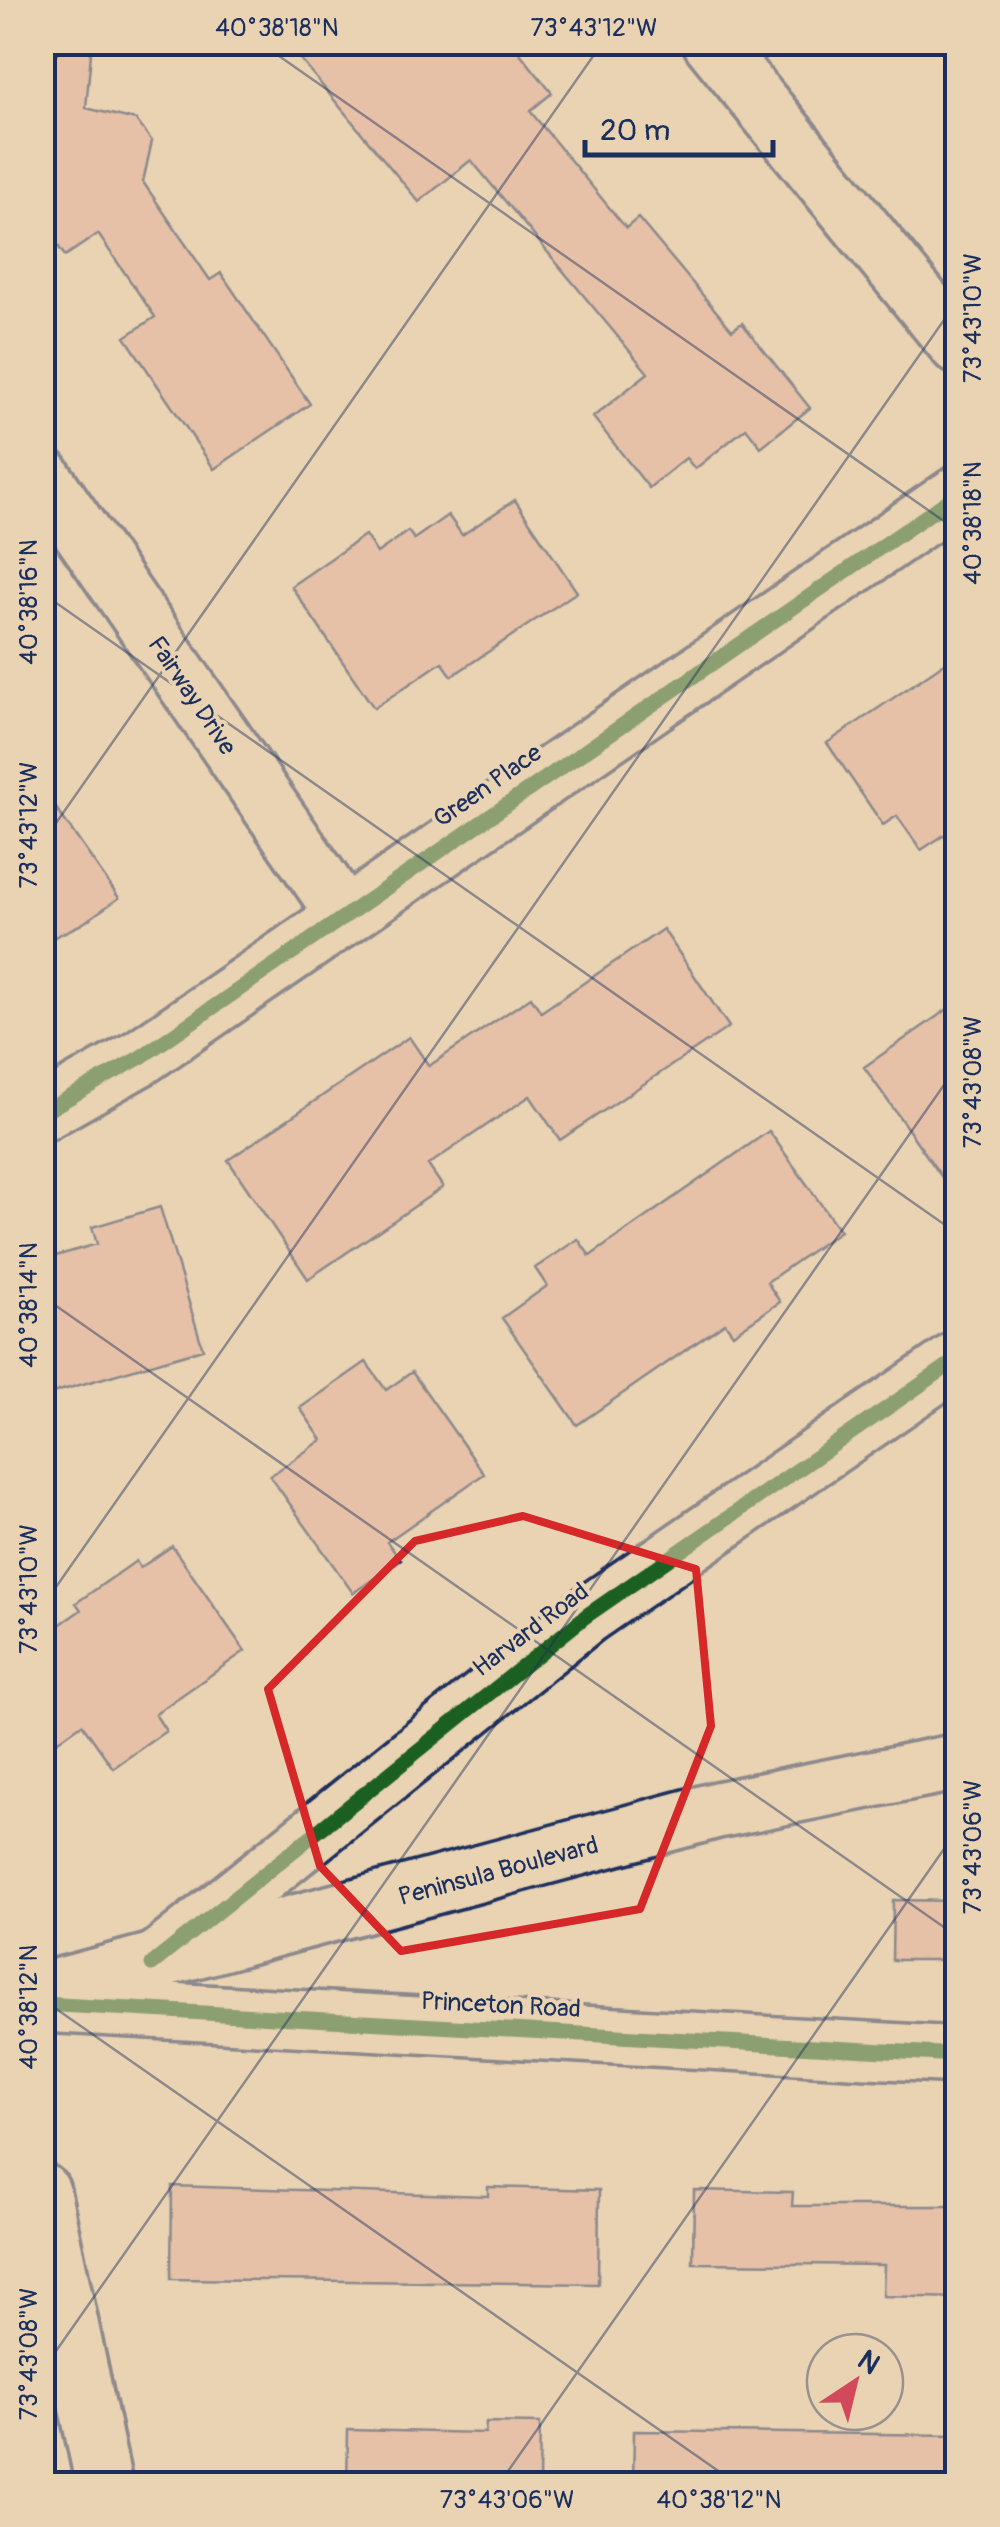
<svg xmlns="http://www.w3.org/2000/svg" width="1000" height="2527" font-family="Pangolin,sans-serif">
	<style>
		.building { fill: #e2ab99; stroke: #1b2f5e; stroke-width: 2.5 }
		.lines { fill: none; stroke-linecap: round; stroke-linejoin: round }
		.minor-casing { stroke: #1b2f5e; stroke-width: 62 }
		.major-casing { stroke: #1b2f5e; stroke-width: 62 }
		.minor { stroke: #e9d3b2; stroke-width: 55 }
		.major { stroke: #e9d3b2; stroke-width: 55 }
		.cycleway-casing { stroke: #e9d3b2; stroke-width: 21 }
		.cycleway { stroke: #1b5e20; stroke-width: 15 }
		.marked { fill: none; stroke: #d62828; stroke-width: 8; stroke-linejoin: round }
		.ticks { fill: none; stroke: #1b2f5e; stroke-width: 2.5; stroke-opacity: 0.45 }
		.labels { text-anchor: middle; stroke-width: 8; stroke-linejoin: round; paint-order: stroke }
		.street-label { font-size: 25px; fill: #1b2f5e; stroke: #e9d3b2 }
		.neatline { fill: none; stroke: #1b2f5e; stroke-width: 4 }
		.ticks-label { font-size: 25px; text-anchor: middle; fill: #1b2f5e }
	</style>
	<rect width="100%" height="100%" fill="#e9d3b2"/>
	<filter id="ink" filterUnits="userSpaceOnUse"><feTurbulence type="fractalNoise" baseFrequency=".01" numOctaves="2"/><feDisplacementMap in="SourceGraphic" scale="20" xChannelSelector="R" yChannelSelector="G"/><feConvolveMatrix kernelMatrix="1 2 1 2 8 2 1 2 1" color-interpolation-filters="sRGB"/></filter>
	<g filter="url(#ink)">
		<path class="building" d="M42,42h50l-6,66 50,12 16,21 -9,41 67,98 11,-7 89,131 -96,65 -89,-132 30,-20 -57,-83 -33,22 -23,-33z
			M286,42h225l41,51 -22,18 96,117 12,-10 94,112 10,-7 68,85 -49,39 -15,-19 -51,41 -9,-11 -37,30 -56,-71 55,-44 -177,-213 -52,42z
			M515,500l62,92 -125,84 -10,-14 -68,46 -83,-122 74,-51 12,18 31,-22 6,8 34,-24 14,20z
			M958,654v172l-37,24 -24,-34 -14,9 -56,-82z
			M42,788l77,110 -37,26 -40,19z
			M663,929l66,98 -169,113 -30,-44 -102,69 15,22 -135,92 -80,-119 181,-123 20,29 102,-69 10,15z
			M958,1002v198l-94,-133z
			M769,1131l71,100 -73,51 13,20 -47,32 -8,-11 -148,102 -75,-107 45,-32 -12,-18 43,-29 12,17z
			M160,1207l43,142 -161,47v-136l55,-16 -5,-17z
			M366,1362l20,28 26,-18 72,102 -97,68 14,18 -48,33 -83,-117 52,-36 -22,-32z
			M172,1546l73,105 -90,63 11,17 -53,37 -31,-44 -40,28v-115l39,-27 -5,-7 60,-42 4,7z
			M893,1900l65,1v59h-66z
			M172,2186l316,10v-9l111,3 -1,94 -427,-5z
			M694,2190l99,2 -1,14h166v92l-75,-2 1,-31 -191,-2z
			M486,2422l54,1 -1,61h-192l1,-54 137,3z
			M634,2431l324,4v49h-325z"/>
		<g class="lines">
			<g class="minor-casing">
				<path id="minor" d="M711,42l247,304
					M42,475l302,439
					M42,1113l99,-56 817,-563
					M153,1963l433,-347 372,-257
					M42,2004l916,51
					M42,2192l62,292"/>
			</g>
			<g class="major-casing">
				<path id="major" d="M42,1991l675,-181 241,-48"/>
			</g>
			<use href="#minor" class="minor"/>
			<use href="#major" class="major"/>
			<g class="cycleway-casing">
				<path id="cycleway" d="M42,1113l99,-56 817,-563
					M152,1964l434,-348 372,-257
					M42,2004l916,51"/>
			</g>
			<use href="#cycleway" class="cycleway"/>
		</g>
	</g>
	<path d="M0 0H1000V2527H0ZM523,1516l173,53 15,157 -71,183 -239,42 -81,-85 -52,-177 147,-148z" fill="#e9d3b2" fill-opacity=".55" fill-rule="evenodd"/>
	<path class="marked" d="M523,1516l173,53 15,157 -71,183 -239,42 -81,-85 -52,-177 147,-148z"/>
	<path class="ticks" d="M259,42l699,489M42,78l26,-36M42,593l916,641M42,843l561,-801M42,1296l916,641M42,1607l916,-1307M42,1999l695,485M42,2371l916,-1306M499,2484l459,-655"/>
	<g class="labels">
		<g class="street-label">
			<text transform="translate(193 695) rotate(56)" y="9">Fairway Drive</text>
			<text transform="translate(487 785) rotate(-35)" y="9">Green Place</text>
			<text transform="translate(530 1629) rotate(-37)" y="9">Harvard Road</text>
			<text transform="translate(498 1870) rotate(-15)" y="9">Peninsula Boulevard</text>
			<text transform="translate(501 2004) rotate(3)" y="9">Princeton Road</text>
		</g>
	</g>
	<rect width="1000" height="2527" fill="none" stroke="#e9d3b2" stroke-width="110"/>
	<g transform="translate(855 2382) rotate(35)"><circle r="48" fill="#e9d3b2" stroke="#979190" stroke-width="2.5"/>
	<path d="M0-8L18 38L0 25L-18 38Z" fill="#d1495b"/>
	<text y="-15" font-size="28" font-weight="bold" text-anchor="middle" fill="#1b2f5e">N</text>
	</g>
	<path d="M585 140v15h188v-15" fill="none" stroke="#1b2f5e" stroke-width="5"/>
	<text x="600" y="140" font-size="30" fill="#1b2f5e" stroke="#e9d3b2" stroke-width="8" paint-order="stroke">20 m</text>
	<rect x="55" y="55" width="890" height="2417" class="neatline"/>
	<g class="ticks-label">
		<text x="277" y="36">40°38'18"N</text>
		<text x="594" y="36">73°43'12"W</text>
		<text transform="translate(972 318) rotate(-90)" y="9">73°43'10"W</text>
		<text transform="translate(972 523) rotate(-90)" y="9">40°38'18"N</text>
		<text transform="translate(28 602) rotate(-90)" y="9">40°38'16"N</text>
		<text transform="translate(28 825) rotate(-90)" y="9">73°43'12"W</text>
		<text transform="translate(972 1082) rotate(-90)" y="9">73°43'08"W</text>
		<text transform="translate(28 1305) rotate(-90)" y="9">40°38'14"N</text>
		<text transform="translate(28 1589) rotate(-90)" y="9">73°43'10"W</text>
		<text transform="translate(972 1847) rotate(-90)" y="9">73°43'06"W</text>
		<text transform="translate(28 2007) rotate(-90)" y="9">40°38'12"N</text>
		<text transform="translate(28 2354) rotate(-90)" y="9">73°43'08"W</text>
		<text x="507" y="2508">73°43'06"W</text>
		<text x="719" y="2508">40°38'12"N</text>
	</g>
</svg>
